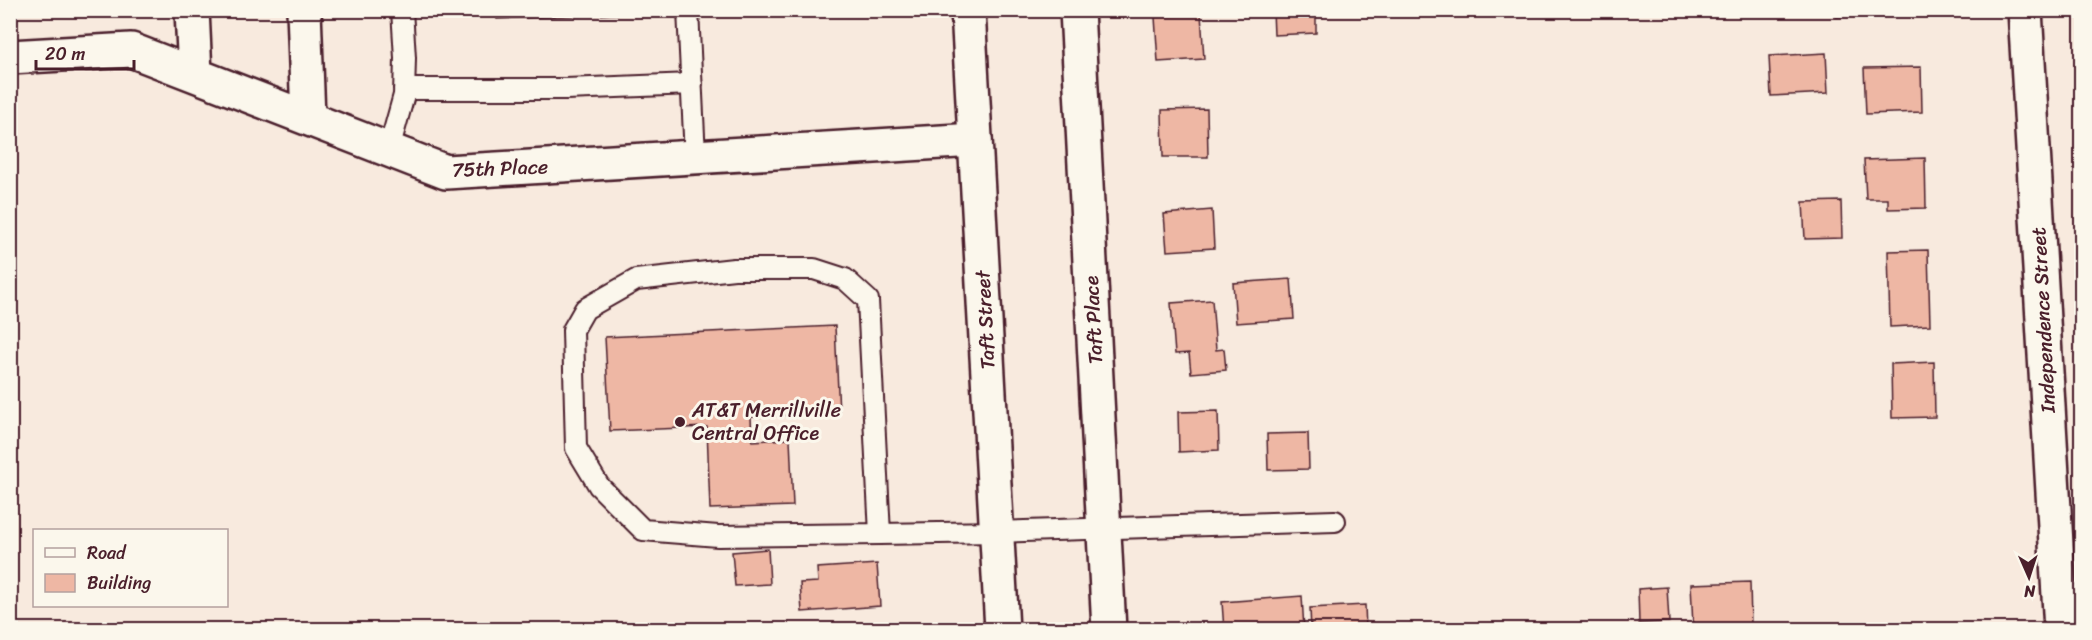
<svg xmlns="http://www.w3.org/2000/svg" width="2092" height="640" font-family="Sriracha,sans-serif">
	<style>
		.building { fill: #eeb7a4; stroke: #4a1f2b; stroke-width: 1.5 }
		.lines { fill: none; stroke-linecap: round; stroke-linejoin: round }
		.service-casing { stroke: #4a1f2b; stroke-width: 24 }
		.minor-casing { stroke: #4a1f2b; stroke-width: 38 }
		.secondary-casing { stroke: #4a1f2b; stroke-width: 38 }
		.service { stroke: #fbf7ec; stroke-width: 20 }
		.minor { stroke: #fbf7ec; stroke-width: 33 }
		.secondary { stroke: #fbf7ec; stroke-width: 33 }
		.poi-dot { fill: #4a1f2b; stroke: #fbf7ec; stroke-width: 2 }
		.labels { text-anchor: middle; stroke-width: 6; stroke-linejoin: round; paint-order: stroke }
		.street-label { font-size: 20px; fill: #4a1f2b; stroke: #fbf7ec }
		.poi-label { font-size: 20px; fill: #4a1f2b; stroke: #fbf7ec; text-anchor: start }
	</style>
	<rect width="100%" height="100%" fill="#f8eade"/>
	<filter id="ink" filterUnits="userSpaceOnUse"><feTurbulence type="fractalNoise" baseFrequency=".0167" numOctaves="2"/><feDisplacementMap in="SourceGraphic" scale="12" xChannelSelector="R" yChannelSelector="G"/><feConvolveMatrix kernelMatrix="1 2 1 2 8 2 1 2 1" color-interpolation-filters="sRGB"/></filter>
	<g filter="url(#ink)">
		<path class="building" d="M451,10h188v3l-142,6v-6l-46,1z
			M1273,10h43v23l-42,2z
			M1836,10h84v2l-84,5z
			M1201,14l3,45 -46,3 -3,-45z
			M1826,53l2,40 -57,3 -2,-40z
			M1921,67l1,45 -56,2 -2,-46z
			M1207,109l1,48h-45l-1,-47z
			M1925,158l1,50 -38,1v-10h-22l-2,-39z
			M1841,201l1,37 -37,1 -2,-37z
			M1212,210l2,38 -47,3 -3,-37z
			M1928,250l2,75 -40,2 -2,-76z
			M1291,279l3,40 -58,4 -3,-40z
			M1212,300l4,50 8,-1 2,21 -35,3 -2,-20 -14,1 -4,-51z
			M835,326l4,87 -88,4 1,24 38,-2 3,67 -83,3 -3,-82 -97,4 -5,-94z
			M1934,362l1,55 -43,1 -1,-54z
			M1218,411l1,39 -40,2 -1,-40z
			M1308,433l1,36 -41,1 -1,-36z
			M768,549l2,35 -35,2 -3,-34z
			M877,564l3,42 -78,6 -2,-29 18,-1 -1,-14z
			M1750,582l1,43 -58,2 -2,-43z
			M1667,587l2,35 -30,1 -1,-34z
			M1302,596l2,34h-80l-2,-28z
			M1365,605l1,25h-55l-1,-22z"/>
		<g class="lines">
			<g class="service-casing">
				<path id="service" d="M688,10l7,147
					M404,89h162l126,-5
					M389,149l15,-54 1,-37 -3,-48
					M880,534l-12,-234 -23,-21 -31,-10h-80l-98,11 -51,29 -12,21 3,118 23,38 44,44 75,6 162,-2 117,-2 338,-11"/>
			</g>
			<g class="minor-casing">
				<path id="minor" d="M192,10l3,64
					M304,10l4,108
					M1077,10l32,620
					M2025,10l36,620
					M10,57l121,-7 315,122 529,-32"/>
			</g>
			<g class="secondary-casing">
				<path id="secondary" d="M968,10l34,620"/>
			</g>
			<use href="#service" class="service"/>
			<use href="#minor" class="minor"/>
			<use href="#secondary" class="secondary"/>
		</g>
	</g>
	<circle class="poi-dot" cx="680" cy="422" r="6"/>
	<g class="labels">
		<g class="street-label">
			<text transform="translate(500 168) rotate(-2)" y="7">75th Place</text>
			<text transform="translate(985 320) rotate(-93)" y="7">Taft Street</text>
			<text transform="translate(1093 320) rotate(-93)" y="7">Taft Place</text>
			<text transform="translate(2043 320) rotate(-93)" y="7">Independence Street</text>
		</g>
		<g class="poi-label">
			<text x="692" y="417">AT&amp;T Merrillville<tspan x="692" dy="23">Central Office</tspan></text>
		</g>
	</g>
	<rect width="2092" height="640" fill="none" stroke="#fbf7ec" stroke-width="36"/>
	<rect x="18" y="18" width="2056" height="604" fill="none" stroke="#4a1f2b" stroke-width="2" filter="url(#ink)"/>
	<rect x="33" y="529" width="195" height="78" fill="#fbf7ec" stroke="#b4a19f" stroke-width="1.5"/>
	<rect x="45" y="548" width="30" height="9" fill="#fbf7ec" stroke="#b4a19f" stroke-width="1.5"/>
	<text x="87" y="559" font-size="18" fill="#4a1f2b">Road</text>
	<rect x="45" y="574" width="30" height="18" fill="#eeb7a4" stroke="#b4a19f" stroke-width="1.5"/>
	<text x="87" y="589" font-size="18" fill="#4a1f2b">Building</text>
	<g transform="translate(2029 577) rotate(177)" stroke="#fbf7ec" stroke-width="4.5" paint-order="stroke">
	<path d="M0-4.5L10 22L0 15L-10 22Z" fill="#4a1f2b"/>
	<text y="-9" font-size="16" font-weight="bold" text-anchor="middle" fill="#4a1f2b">N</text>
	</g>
	<path d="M36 60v9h98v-9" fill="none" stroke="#4a1f2b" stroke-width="3"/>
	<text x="45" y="60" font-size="18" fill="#4a1f2b" stroke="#fbf7ec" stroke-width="4.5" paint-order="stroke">20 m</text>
</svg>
